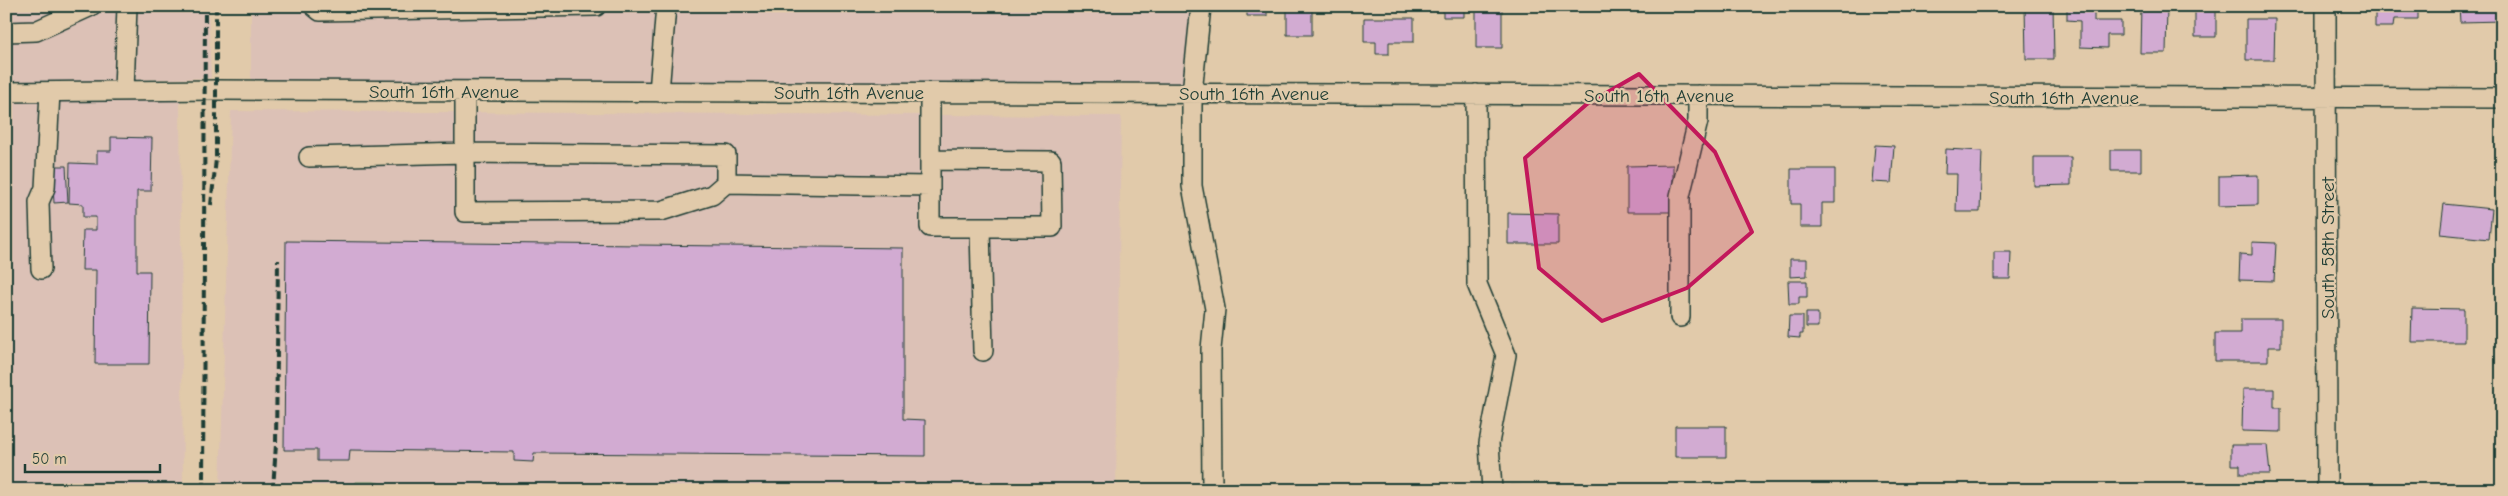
<svg xmlns="http://www.w3.org/2000/svg" width="2508" height="496" font-family="'Comic Neue',sans-serif">
	<style>
		.built { fill: #dcc1b6 }
		.green { fill: #c3e49c; stroke: #719068 }
		.building { fill: #d2abd2; stroke: #1f3d34 }
		.lines { fill: none; stroke-linecap: round; stroke-linejoin: round }
		.minor-casing { stroke: #1f3d34; stroke-width: 22 }
		.minor { stroke: #e1caaa; stroke-width: 19 }
		.rail { stroke: #1f3d34; stroke-width: 4; stroke-dasharray: 8 4; stroke-linecap: butt }
		.marked { fill: #c2185b; fill-opacity: 0.2; stroke: #c2185b; stroke-width: 4; stroke-linejoin: round }
		.labels { text-anchor: middle; stroke-width: 4.5; stroke-linejoin: round; paint-order: stroke }
		.street-label { font-size: 19px; fill: #1f3d34; stroke: #e1caaa }
	</style>
	<rect width="100%" height="100%" fill="#e1caaa"/>
	<filter id="ink" filterUnits="userSpaceOnUse"><feTurbulence type="fractalNoise" baseFrequency=".02" numOctaves="2"/><feDisplacementMap in="SourceGraphic" scale="10" xChannelSelector="R" yChannelSelector="G"/><feConvolveMatrix kernelMatrix="1 2 1 2 8 2 1 2 1" color-interpolation-filters="sRGB"/></filter>
	<g filter="url(#ink)">
		<path class="built" d="M6,6h202l3,72 -205,5z
			M251,6h941l-8,81 -300,-5 -190,5 -443,-5z
			M6,97l174,2 3,391h-177z
			M231,111l890,5 -5,374h-896z"/>
		<path class="green" d="M356,482h18l28,7h45l53,-5 16,5 52,-5h73l60,6h-352z"/>
		<path class="building" d="M1247,6h20v10h-20z
			M1287,6h25v29h-25z
			M1443,6h21v11h-21z
			M1476,6h26v42h-26z
			M2025,6h28l1,53h-28z
			M2141,6h26l-1,47h-26z
			M2195,6h21v31h-21z
			M2366,6h52v13h-24l-1,8h-18v-18h-9z
			M2459,6h43v15l-42,1z
			M2067,7l27,1v13h27v14h-14v13l-27,-1v-26l-13,-1z
			M1364,18h50v24h-25v12h-13v-12h-12z
			M2246,19h29l-1,41h-28z
			M111,137l41,1 -1,53h-14v80h13l-1,93h-54l1,-94h-14l1,-40h13v-13h-13v-13l-14,-1 1,-40 27,1v-13h14z
			M1875,145l19,1 -3,37 -19,-1z
			M1946,149l36,2 -2,61h-24l1,-38h-12z
			M2111,150h30v21h-30z
			M2034,157h37v28l-37,1z
			M1673,165v47h-46v-46z
			M52,166h14l2,36 -14,1z
			M1791,169h44v34h-13v24h-22v-23h-9z
			M2258,175v30l-39,1v-30z
			M2444,204l48,5 -3,30 -49,-5z
			M1508,213l50,1v30h-50z
			M286,241l617,7v171l22,1v36l-391,-3 -1,9 -19,-1v-9l-164,-2 -1,11h-32v-11h-33z
			M2252,242l24,1 -2,38 -35,-1 1,-26 12,1z
			M1994,252h17l-1,27h-16z
			M1790,259h17v17l-17,1z
			M1788,281h19v16h-8v7h-10z
			M2412,308l52,1v33h-53z
			M1806,313h12v14h-12z
			M1789,316h14v18h-3v4l-12,-1z
			M2241,319h40v28h-13v14h-53v-28h26z
			M2243,389h31v19h7v24l-39,-1z
			M1675,426h51v31h-51z
			M2231,445h36l3,29h-30v-9h-9z
			M1510,486l51,2v2h-51z"/>
		<g class="lines">
			<g class="minor-casing">
				<path id="minor" d="M314,6l6,5 276,-5
					M1201,6l-9,87v93l23,123 -4,40 1,141
					M2326,6l1,484
					M6,32l30,-1 55,-25
					M124,91l3,-85
					M6,92l210,-2 2286,8
					M465,92v120l196,-1 51,-16 14,-12 204,3v-93
					M659,92l7,-86
					M1476,94l1,190 29,71 -17,88 3,47
					M309,157l156,-4 261,2v28
					M930,160l121,1 1,66h-122v-41
					M980,228l3,123
					M41,269l-2,-67 6,-14 5,-96
					M1680,317v-121l18,-75v-26"/>
			</g>
			<use href="#minor" class="minor"/>
			<path class="rail" d="M211,205l5,-46v-153
				M203,490l2,-484
				M273,490l3,-46 2,-184"/>
		</g>
	</g>
	<path class="marked" d="M1639,74l76,78 37,80 -65,56 -85,33 -63,-53 -14,-110 62,-54z"/>
	<g class="labels">
		<g class="street-label">
			<text x="444" y="98">South 16th Avenue</text>
			<text x="849" y="99">South 16th Avenue</text>
			<text x="1254" y="100">South 16th Avenue</text>
			<text x="1659" y="102">South 16th Avenue</text>
			<text x="2064" y="104">South 16th Avenue</text>
			<text transform="translate(2327 248) rotate(-90)" y="7">South 58th Street</text>
		</g>
	</g>
	<rect width="2508" height="496" fill="none" stroke="#e1caaa" stroke-width="25"/>
	<rect x="12" y="12" width="2483" height="471" fill="none" stroke="#1f3d34" stroke-width="2" filter="url(#ink)"/>
	<path d="M25 464v8h135v-8" fill="none" stroke="#1f3d34" stroke-width="2.5"/>
	<text x="32" y="464" font-size="15" fill="#1f3d34" stroke="#e1caaa" stroke-width="4" paint-order="stroke">50 m</text>
</svg>
